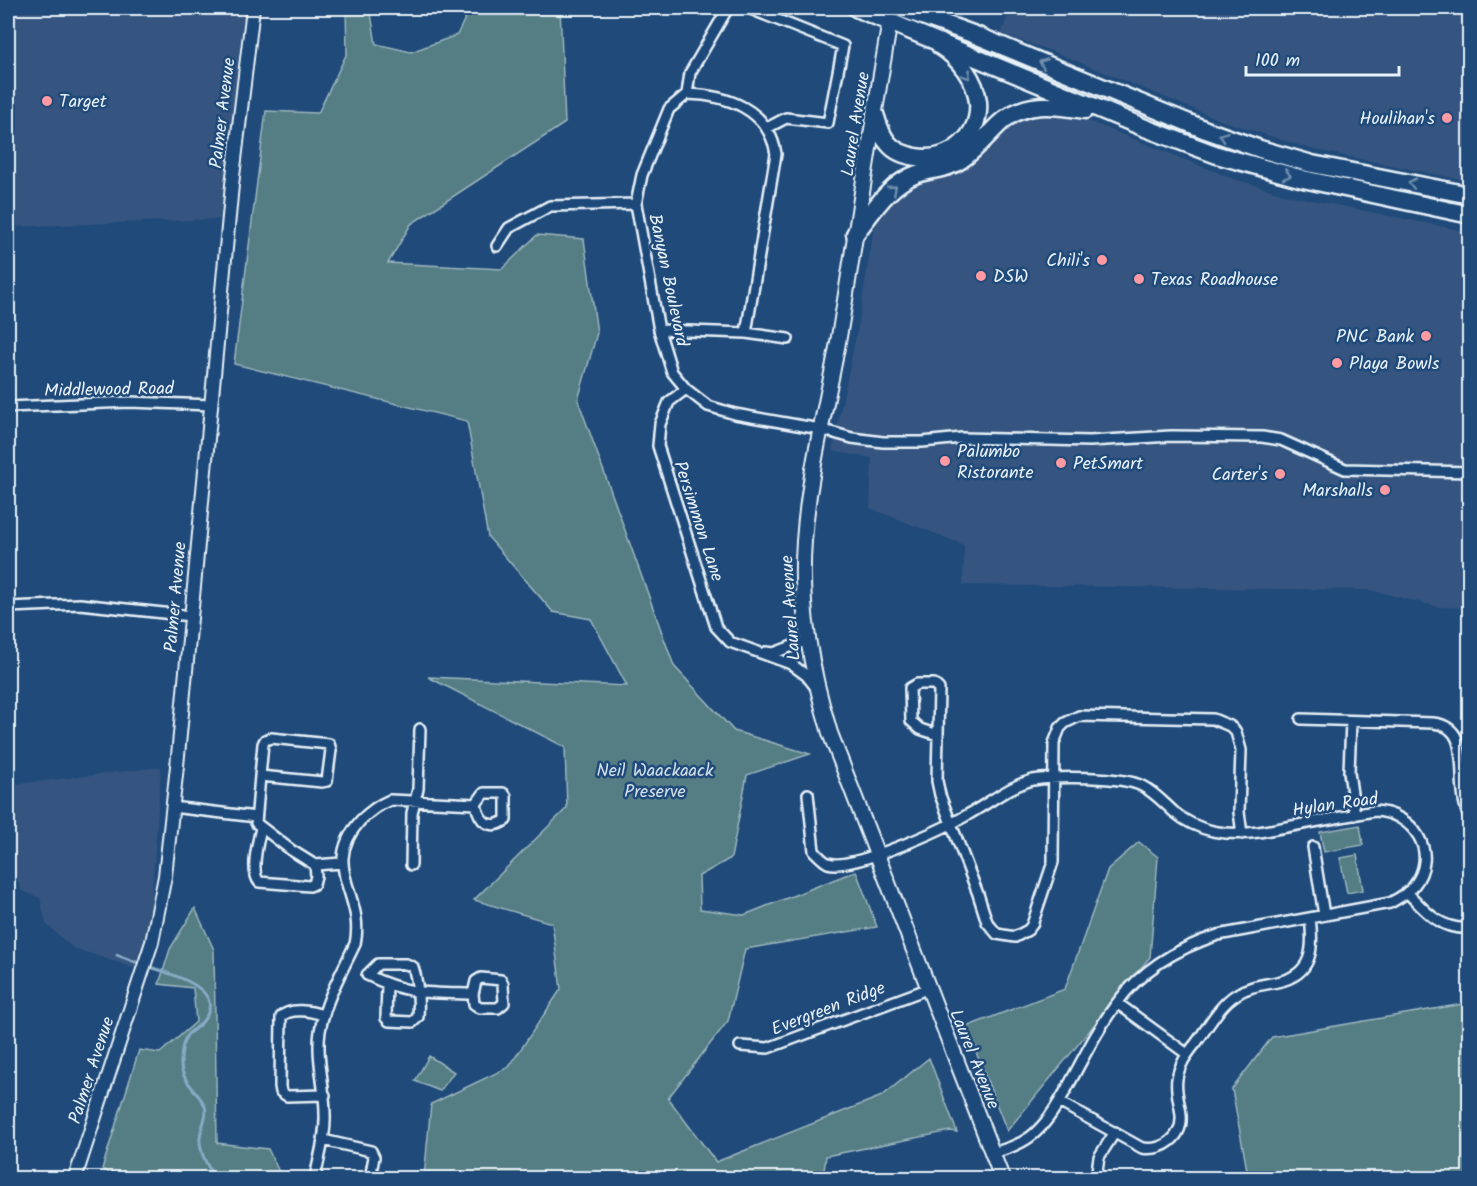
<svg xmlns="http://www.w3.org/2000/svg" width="1477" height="1186" font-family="Kalam,sans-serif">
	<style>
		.built { fill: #355580 }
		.green { fill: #547d84; stroke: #9eb7be; stroke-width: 1.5 }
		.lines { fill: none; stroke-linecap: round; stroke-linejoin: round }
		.stream { stroke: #88abc6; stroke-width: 3 }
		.street-casing { stroke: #e8f1f8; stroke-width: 14 }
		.secondary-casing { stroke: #e8f1f8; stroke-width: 16 }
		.primary-casing { stroke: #e8f1f8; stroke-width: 18 }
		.highway-casing { stroke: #e8f1f8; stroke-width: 21 }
		.street { stroke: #1f4a7a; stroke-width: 9 }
		.secondary { stroke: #1f4a7a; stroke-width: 12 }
		.primary { stroke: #1f4a7a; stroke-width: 14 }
		.highway { stroke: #1f4a7a; stroke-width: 16 }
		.oneway { stroke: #6f8dac }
		.poi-dot { fill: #ff9aa2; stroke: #1f4a7a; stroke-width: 2 }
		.labels { text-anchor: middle; stroke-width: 5; stroke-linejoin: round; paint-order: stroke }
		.poi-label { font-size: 18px; fill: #e8f1f8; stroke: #1f4a7a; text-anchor: start }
		.street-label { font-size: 18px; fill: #e8f1f8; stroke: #1f4a7a }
		.park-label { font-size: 18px; fill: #d2e0e7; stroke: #1f4a7a }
	</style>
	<rect width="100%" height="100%" fill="#1f4a7a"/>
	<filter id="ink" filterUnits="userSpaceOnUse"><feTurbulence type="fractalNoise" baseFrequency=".0167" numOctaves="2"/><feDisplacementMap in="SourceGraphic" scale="12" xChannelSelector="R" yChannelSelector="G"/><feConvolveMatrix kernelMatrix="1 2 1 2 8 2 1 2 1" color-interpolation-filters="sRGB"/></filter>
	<g filter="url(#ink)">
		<path class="built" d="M8,8h236l-23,211 -213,8z
			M1011,8h458v173l-158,-32 -88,-28 -171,-70 -51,-17z
			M1066,112l165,66 56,17 182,37v376l-30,-1 -69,-17 -407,-5 1,-40 -94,-37 2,-50 -40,-7 26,-124 15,-94 5,-16 10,-14 10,-10 125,-77z
			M161,767l-10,140 -14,62 -64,-21 -27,-24 -6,-26 -18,-7 -14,-30v-76z"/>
		<path class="green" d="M346,8h24l6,36 35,8 46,-17 13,-27h90l5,115 -154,101 -23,39 114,6 35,-34 47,4 13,94 -19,67 96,266 60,65 76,23 -63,21 -16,83 -32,18 1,33 44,6 112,-44 21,56 -132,22 -17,72 -60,77 48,64 166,-66 47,-38 28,74 -7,-1 -124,25 -3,22h-399l7,-74 78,-37 52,-78 -9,-66 -78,-23 93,-92 -2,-61 -137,-70 199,9 -36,-67 -38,-7 -65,-75 -21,-116 -233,-57 32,-253 52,2 29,-60z
			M1360,825l3,20 -39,7 -4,-20z
			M1139,842l19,15 -8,100 -143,174 -41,-104 99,-38 43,-120z
			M1357,855l6,35 -16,3 -7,-35z
			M195,908l19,42 3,193 51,6 14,29h-164l-16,-9 37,-119 21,3 36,-31 -3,-34 -34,-4 11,-35z
			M1469,1003v175h-224l3,-3 -16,-86 40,-52z
			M429,1056l25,16 -14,19 -25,-10z"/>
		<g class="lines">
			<path class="stream" d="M117,955l19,7
				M153,968c21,7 75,22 50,53 -4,5 -9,8 -14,12 -7,7 -8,22 -8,31 0,16 16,27 23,40 6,11 -5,24 -4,36 0,14 8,26 14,38"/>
			<g class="street-casing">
				<path id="street" d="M748,8l95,38 -15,77 -42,-5 -19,10
					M687,94l3,-21 38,-65
					M497,246l12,-18 41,-22 86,-2
					M659,330l87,3 42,6
					M746,333l30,-179c-7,-45 -49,-59 -89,-60l-18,15 -27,66 -6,29 23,126 13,42 14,17 22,17 27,8 85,15 32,9 31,4h39l40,-4 128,3 81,-5 91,1 19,3 64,29 125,3
					M686,389l-17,13 -9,22 -2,22 58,181 14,15 61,22 15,11 11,14
					M8,407l121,-5 83,3
					M8,607l72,-3 111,12
					M766,652l8,1 34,-13
					M917,684h17l5,5 -1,46 -18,-6 -9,-8 -1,-33z
					M1301,719l132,4c44,4 19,62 37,96
					M1351,721l-2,51 6,43
					M938,735l-1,46 3,14 38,99 9,28 10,12 18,3 13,-7 4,-5 21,-63 1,-119 6,-15 5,-5 14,-7 134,3 17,7 6,6 5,18 -2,62 3,22
					M271,738l58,6 2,6 -4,31 -5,1 -62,-6 3,-32 2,-4z
					M260,776l-4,47 35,27 24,15 27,-2
					M484,793h19l3,3v24c-17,11 -27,1 -30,-16z
					M808,794l6,57c4,4 9,10 14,12 24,8 117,-35 141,-49 20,-11 42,-29 64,-34 22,-4 90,-4 109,6 12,6 22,17 32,26 25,21 54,24 85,20l115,-21c39,1 67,42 39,76 -6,7 -14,11 -23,16l-172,32c-40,13 -76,34 -101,68 -20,26 -35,58 -51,87 -10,17 -20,35 -36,47 -11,8 -24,12 -37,16
					M172,807l84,10
					M261,828c-3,13 -11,43 -2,54l51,4 4,-2 2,-8 -1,-11
					M1313,847l11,68
					M411,865l1,-52 6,-24 2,-60
					M1407,892c18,19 34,39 63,36
					M481,978l20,2 2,4 1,19 -6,5h-18l-6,-4 -1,-10 3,-13z
					M387,985l-1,33 3,3 24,1 5,-5c1,-16 0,-35 -5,-50l-7,-3h-28l-11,11c41,20 62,18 106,19
					M1117,1003l70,51
					M323,1015c-12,-4 -33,-8 -42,2l-1,69 1,6 6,4 38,-1
					M740,1046l28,2 159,-59
					M1059,1102l83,46c21,3 41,-10 39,-33 -1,-12 -6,-23 -4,-36 2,-14 10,-25 19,-36 12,-16 24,-39 41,-49 12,-8 26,-9 40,-12 36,-7 37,-34 33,-64
					M323,1140l48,11 3,6 -4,21
					M315,1178c4,-21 11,-42 10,-64 0,-28 -9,-56 -5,-83 5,-31 22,-59 35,-87 11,-49 -36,-76 5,-123 9,-9 18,-16 30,-21l86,4
					M1096,1178l3,-21 16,-25"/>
			</g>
			<g class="secondary-casing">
				<path id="secondary" d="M75,1178l77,-236 13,-66 12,-110 55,-581 21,-177"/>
			</g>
			<g class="primary-casing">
				<path id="primary" d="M890,21c-18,103 -33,206 -50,310 -12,70 -31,138 -36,210 -5,66 7,129 26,192l172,445"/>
			</g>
			<g class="highway-casing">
				<path id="highway" d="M856,8l289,120 72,27 86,24 167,36
					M900,8l78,28 228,94 54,19 52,15 158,31
					M875,114c3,10 6,21 13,29 7,9 17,12 28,14 33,6 65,-20 62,-55 -2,-22 -20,-45 -38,-56
					M855,234c18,-23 34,-50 62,-60 15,-5 31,-5 44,-14 14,-10 25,-23 37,-35 25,-25 56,-20 87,-15"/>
			</g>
			<use href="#street" class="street"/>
			<use href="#secondary" class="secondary"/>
			<use href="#primary" class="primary"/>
			<use href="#highway" class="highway"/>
		</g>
		<defs><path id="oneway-chevron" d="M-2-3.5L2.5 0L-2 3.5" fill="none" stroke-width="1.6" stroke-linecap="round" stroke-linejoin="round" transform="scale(1.5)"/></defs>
		<g class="oneway">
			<use href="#oneway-chevron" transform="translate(1043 63) rotate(-158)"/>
			<use href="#oneway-chevron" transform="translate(967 75) rotate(56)"/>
			<use href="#oneway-chevron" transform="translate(1223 136) rotate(-161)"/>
			<use href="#oneway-chevron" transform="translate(1287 175) rotate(14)"/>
			<use href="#oneway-chevron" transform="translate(1412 183) rotate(-169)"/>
			<use href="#oneway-chevron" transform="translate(893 189) rotate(-41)"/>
		</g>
	</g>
	<g class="poi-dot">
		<circle cx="47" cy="101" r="6"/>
		<circle cx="1447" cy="118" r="6"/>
		<circle cx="1102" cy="260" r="6"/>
		<circle cx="981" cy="276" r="6"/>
		<circle cx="1139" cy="279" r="6"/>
		<circle cx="1426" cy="336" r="6"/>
		<circle cx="1337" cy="363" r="6"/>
		<circle cx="945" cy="461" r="6"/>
		<circle cx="1061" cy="463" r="6"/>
		<circle cx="1280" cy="474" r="6"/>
		<circle cx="1385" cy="490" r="6"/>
	</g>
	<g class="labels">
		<g class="poi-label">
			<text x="59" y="107">Target</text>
			<text x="1435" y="124" text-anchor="end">Houlihan's</text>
			<text x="1090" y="266" text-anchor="end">Chili's</text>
			<text x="993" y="282">DSW</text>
			<text x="1151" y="285">Texas Roadhouse</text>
			<text x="1414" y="342" text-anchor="end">PNC Bank</text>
			<text x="1349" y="369">Playa Bowls</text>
			<text x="957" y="457">Palumbo<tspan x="957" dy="21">Ristorante</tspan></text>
			<text x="1073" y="469">PetSmart</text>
			<text x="1268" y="480" text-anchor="end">Carter's</text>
			<text x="1373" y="496" text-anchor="end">Marshalls</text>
		</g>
		<g class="street-label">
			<text transform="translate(222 113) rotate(-83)" y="6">Palmer Avenue</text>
			<text transform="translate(855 124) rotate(-81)" y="6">Laurel Avenue</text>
			<text transform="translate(669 280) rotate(78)" y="6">Banyan Boulevard</text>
			<text transform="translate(109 389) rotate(-1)" y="6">Middlewood Road</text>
			<text transform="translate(699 521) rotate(72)" y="6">Persimmon Lane</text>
			<text transform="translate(175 597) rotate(-85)" y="6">Palmer Avenue</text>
			<text transform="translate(790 608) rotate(-94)" y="6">Laurel Avenue</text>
			<text transform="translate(1335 804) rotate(-8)" y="6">Hylan Road</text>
			<text transform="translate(828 1008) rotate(-21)" y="6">Evergreen Ridge</text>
			<text transform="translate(975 1059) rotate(68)" y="6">Laurel Avenue</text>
			<text transform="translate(91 1070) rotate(-72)" y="6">Palmer Avenue</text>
		</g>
		<g class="park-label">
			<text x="655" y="776">Neil Waackaack<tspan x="655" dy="21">Preserve</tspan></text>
		</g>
	</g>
	<rect width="1477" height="1186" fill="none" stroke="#1f4a7a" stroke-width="30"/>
	<rect x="15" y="15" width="1447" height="1156" fill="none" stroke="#e8f1f8" stroke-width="2" filter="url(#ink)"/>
	<path d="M1246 66v9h153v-9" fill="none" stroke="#e8f1f8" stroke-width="3"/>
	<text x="1255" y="66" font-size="18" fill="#e8f1f8" stroke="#1f4a7a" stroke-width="4.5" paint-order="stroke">100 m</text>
</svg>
